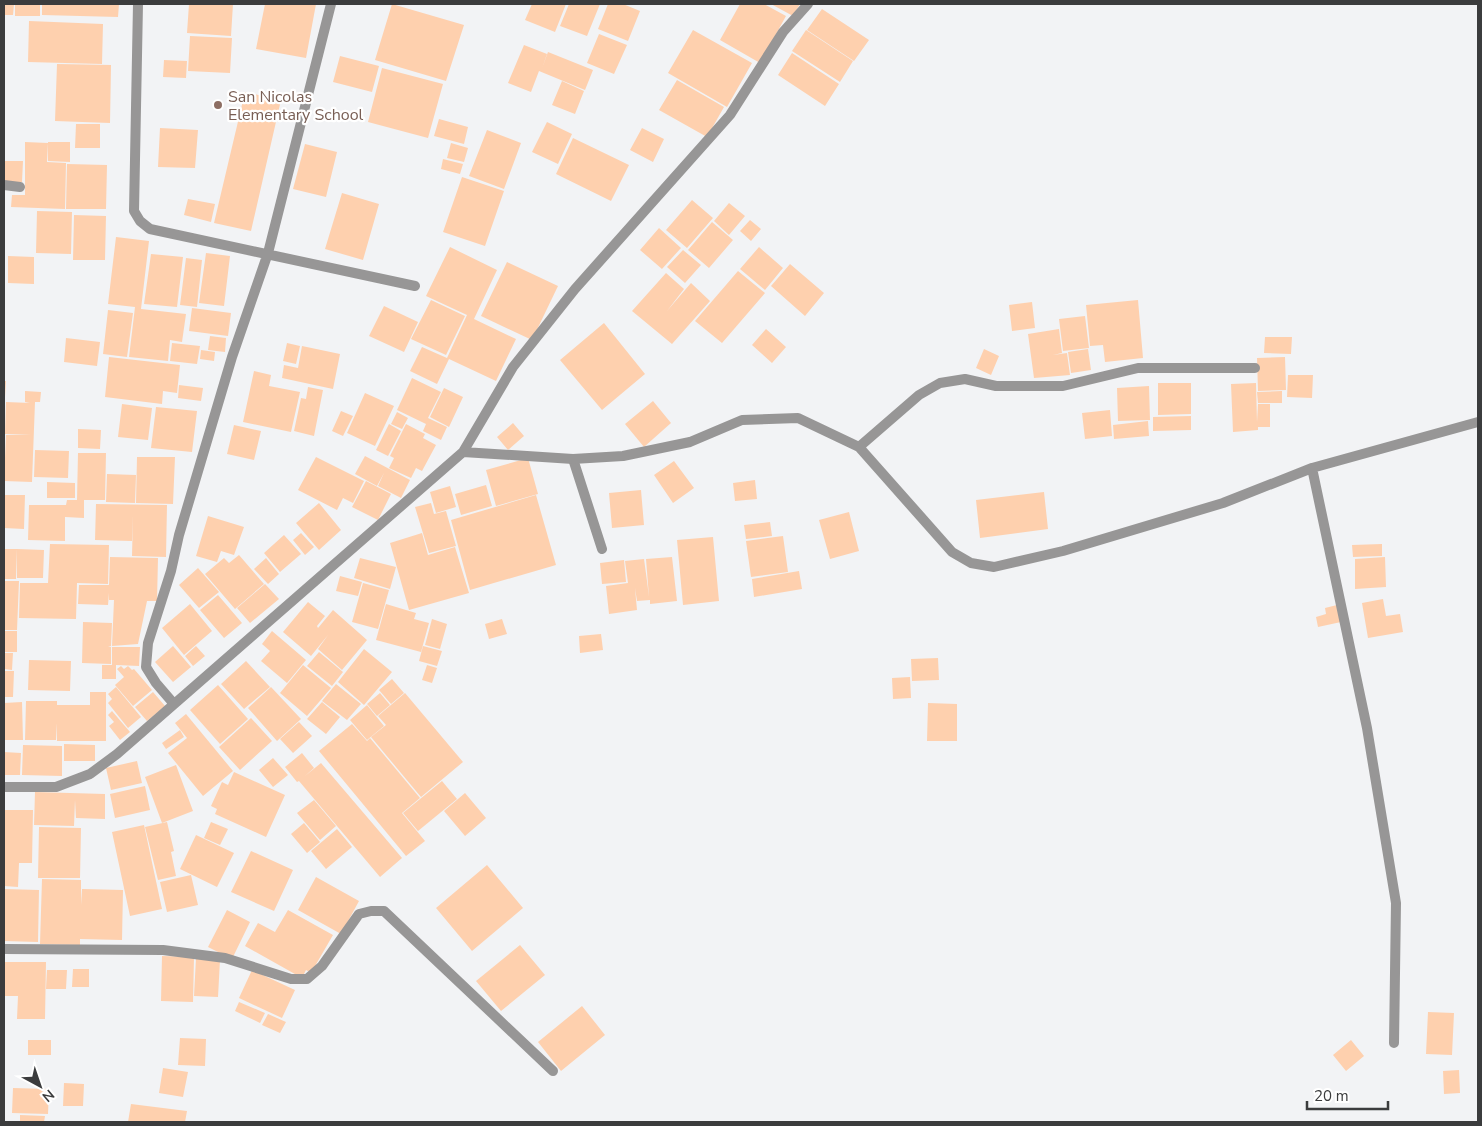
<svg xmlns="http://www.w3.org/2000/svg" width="1482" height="1126" font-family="'Nunito Sans',sans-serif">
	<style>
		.building { fill: #fed0ae }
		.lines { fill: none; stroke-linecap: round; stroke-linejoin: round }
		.service { stroke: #979696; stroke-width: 10 }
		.minor { stroke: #979696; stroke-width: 10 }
		.education-dot { fill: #8d6e63; stroke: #fff; stroke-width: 2 }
		.labels { text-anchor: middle; stroke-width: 4.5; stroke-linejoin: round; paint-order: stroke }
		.education-label { font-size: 16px; fill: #785e54; stroke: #fff; text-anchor: start }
	</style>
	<rect width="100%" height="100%" fill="#f2f3f5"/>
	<path class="building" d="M4,4h10l-1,11h-9z
		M15,4h25v12h-25z
		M42,4h77l-1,13 -76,-2z
		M189,4h44l-2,32 -44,-3z
		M265,4h51l-10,54 -50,-9z
		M392,4l72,21 -18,56 -71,-21z
		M532,4h34l-11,28 -30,-12z
		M569,4h31l-13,32 -27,-10z
		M608,4h15l17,7 -12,30 -30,-12z
		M740,4h24l22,12 -26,47 -40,-23z
		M771,4h29l-7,12z
		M822,9l47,31 -15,21 -47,-31z
		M29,21l74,3 -1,40 -74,-2z
		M693,30l59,33 -25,44 -59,-34z
		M806,30l47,31 -13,21 -48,-31z
		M599,34l28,11 -13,29 -27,-11z
		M190,36l42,2 -2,35 -42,-2z
		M524,45l23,9 -5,14 6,-16 45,18 -8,20 -46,-19 -8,21 -23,-9z
		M792,53l47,31 -14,22 -47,-31z
		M340,56l39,10 -7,26 -39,-10z
		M164,60l23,1 -1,17 -23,-1z
		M57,64l54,1 -1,58 -55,-2z
		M382,68l61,16 -15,54 -60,-16z
		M677,80l47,27 -17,30 -48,-27z
		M562,81l22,10 -9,23 -23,-9z
		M245,92l36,8 -30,131 -37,-8z
		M439,119l29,8 -4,17 -30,-8z
		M547,122l25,12 -14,30 -26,-12z
		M76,124h24v24h-25z
		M160,128l38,2 -3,38 -37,-1z
		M642,128l22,11 -11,23 -23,-12z
		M487,130l34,13 -17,46 -35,-13z
		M573,138l56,27 -18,36 -55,-27z
		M25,142l23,1 -1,19 19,1 -1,46 -54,-2 1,-12h13z
		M48,142h22v20l-22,-1z
		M451,143l17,5 -4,14 -17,-4z
		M305,144l32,8 -11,45 -33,-8z
		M443,159l20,5 -3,10 -19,-5z
		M4,161h19l-1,21h-18z
		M67,164l40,1 -1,44h-40z
		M462,177l42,14 -19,55 -42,-14z
		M342,193l37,11 -16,56 -38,-11z
		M188,199l27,5 -4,18 -27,-7z
		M692,200l21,18 -26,30 -21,-18z
		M729,203l16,13 -16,19 -15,-14z
		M37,211l35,1 -1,42 -35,-1z
		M74,215l32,1 -1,44h-32z
		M750,220l11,9 -10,12 -11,-10z
		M712,222l21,18 -24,28 -21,-18z
		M659,228l22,20 -19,21 -22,-19z
		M116,237l33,4 -8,68 45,5 -4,28 -12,-2 -2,21 -39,-4 6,-50 -27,-3z
		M450,247l47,23 -23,49 42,20 -20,42 -47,-22 -12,25 -27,-13 12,-24 25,11 20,-43 -41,-19z
		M759,247l24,21 -18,22 -25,-21z
		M683,250l18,15 -16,18 -18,-16z
		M206,253l24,3 -6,50 -25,-3z
		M151,254l32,3 -6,50 -33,-3z
		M8,256l26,1v27l-26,-1z
		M186,258l16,2 -5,47 -17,-2z
		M507,262l51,24 -26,54 -51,-24z
		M790,264l34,29 -19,23 -34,-30z
		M738,271l27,22 -43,50 -27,-22z
		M666,273l18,16 -17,22 24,-28 19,18 -38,43 -40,-33z
		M431,300l34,16 -19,39 -35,-16z
		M1138,300l5,58 -38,4 -2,-17 -13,1 -4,-41z
		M1032,302l3,26 -23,3 -3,-26z
		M384,306l34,16 -14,30 -35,-16z
		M192,308l39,5 -3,23 -39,-5z
		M108,310l25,3 -6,44 -24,-3z
		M1085,316l4,32 -26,3 -4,-32z
		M604,323l41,51 -43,36 -42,-50z
		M766,329l20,18 -14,16 -20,-18z
		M1059,329l3,24 -9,2 14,-2 3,22 -36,3 -6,-44z
		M210,336l16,2 -1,14 -17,-2z
		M1265,337h27l-1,17 -27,-1z
		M66,338l34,4 -3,24 -33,-4z
		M172,343l28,3 -3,18 -27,-3z
		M287,343l13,3 -4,18 -13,-3z
		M302,346l38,8 -7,35 -51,-11 2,-13 14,3z
		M984,349l15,7 -8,19 -15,-7z
		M1088,349l3,21 -20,3 -3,-21z
		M201,350l14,2 -1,9 -14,-2z
		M109,357l71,8 -3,28 -14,-2 -1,13 -57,-7z
		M1285,357l1,33 -28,1 -1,-33z
		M254,371l17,4 -2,11 31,6 -9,40 -48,-10z
		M1288,375h25l-1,23 -25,-1z
		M412,378l29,14 -13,26 19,9 -6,13 -18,-9 3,-7 -29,-14z
		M4,381h2l-1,16h-1z
		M1158,383h33v31l-33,1z
		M1256,383l1,39 1,-18h12v23h-12v3l-25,2 -2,-48z
		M179,385l24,3 -2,13 -23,-3z
		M1149,386l1,34 -32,1 -1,-33z
		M308,387l15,3 -9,46 -20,-5 7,-33 5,1z
		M444,388l19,9 -14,30 -19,-10z
		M25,391l16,1 -1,10h-5l-3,80 -28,-1 2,-46h25l-26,-1 1,-32 24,1 -5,-1z
		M1282,391v12h-24l-1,-11z
		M365,393l29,13 -19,40 -28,-13z
		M653,401l18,22 -27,24 -19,-23z
		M122,404l30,4 -4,32 -30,-3z
		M156,407l41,4 -5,41 -41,-4z
		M1110,410l2,26 -27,3 -3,-26z
		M341,411l12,5 -10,20 -11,-5z
		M397,412l11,6 -6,11 -11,-5z
		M1191,416v14l-38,1v-14z
		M1148,421l1,15 -35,3 -1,-14z
		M513,423l11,13 -16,14 -11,-13z
		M389,424l12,7 -13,25 -12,-6z
		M406,424l19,10 -2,4 13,7 -14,26 -6,-3 -5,10 -22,-10 5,-10 -4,-2z
		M234,425l27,6 -7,29 -27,-6z
		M78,429l23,1 -1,19 -22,-1z
		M35,450l34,1 -1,27 -34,-1z
		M78,453h28l-1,47h-21v18l-19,-1v24l-37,-1 1,-35h37l1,-5h10z
		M365,456l45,24 -9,18 -23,-12 6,-13 -7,13 -22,-12z
		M137,457h38l-2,47 -37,-1z
		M316,457l48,24 -11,22 -10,-5 -6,12 -39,-20z
		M528,458l10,36 -42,12 -10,-36z
		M674,461l20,27 -21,15 -19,-28z
		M107,474l29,1 -1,28 -29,-1z
		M755,480l2,19 -22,2 -2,-18z
		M366,481l25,13 -13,26 -26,-13z
		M47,482l28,1v15h-28z
		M486,485l6,21 -31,9 -6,-21z
		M450,486l6,21 -20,6 -6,-21z
		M641,490l3,35 -32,3 -3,-35z
		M1044,492l4,37 -68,9 -4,-38z
		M4,495h21l-1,34 -20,-1z
		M536,495l20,70 -86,25 -19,-70z
		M319,503l22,27 -22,20 -23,-27z
		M431,503l3,11 12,-3 10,35 -27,7 -14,-46z
		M96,504l71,1 -1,52 -34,-1 1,-41 -1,26 -37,-1z
		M849,512l10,39 -29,8 -11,-39z
		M208,516l36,11 -10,28 -13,-4 -4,11 -21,-6z
		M770,522l2,14 -26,3 -2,-14z
		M301,533l13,14 -9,8 -12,-15z
		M422,533l6,22 27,-8 14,46 -60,17 -19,-67z
		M284,535l17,19 -21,18 -16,-19z
		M783,536l5,36 -37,5 -5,-36z
		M713,537l6,64 -36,4 -6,-65z
		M50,544l59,1 -1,39 -31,-1 -1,36 -57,-1 1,-35h28z
		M1382,544v12l-29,1 -1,-12z
		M4,549h13l-1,30h-12z
		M17,549l27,1 -1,28h-26z
		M239,555l25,29 -29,25 -30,-35 19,-16 5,5z
		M110,557l48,1 -1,43h-10l-9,43 -26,2 2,-46h-5v-7l-1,12 -30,-1 1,-19h30z
		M672,557l5,44 -27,3v-4l-13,1 -2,-13 2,22 -28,4 -3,-28 22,-3 -3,-22 19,-2 3,22 -13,2 13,-2 2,16 -3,-38z
		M1385,557l1,30 -31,2v-30z
		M266,558l13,16 -11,10 -14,-15z
		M360,558l36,9 -6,22 -36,-11z
		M624,560l2,22 -24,2 -2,-21z
		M198,568l21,24 -20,16 -20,-23z
		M799,571l3,18 -48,8 -2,-18z
		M340,576l22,6 -4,14 -22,-5z
		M4,581h15l-2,49h-13z
		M363,583l26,7 -11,39 -26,-7z
		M265,584l14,15 -29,24 -13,-15z
		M218,595l24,28 -18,15 -24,-28z
		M1383,599l3,17 14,-2 3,18 -35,6 -6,-35z
		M308,602l17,14 -8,10 1,2 15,-18 34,30 -25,30 -24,-21 10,-14 -17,21 -28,-24z
		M190,604l22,27 -28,24 -22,-27z
		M386,604l30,9 -2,6 15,4 -8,29 -45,-12z
		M1337,605l4,17 -23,5 -2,-10 10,-3 -1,-6z
		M432,619l15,5 -7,25 -15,-4z
		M502,619l5,15 -18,5 -4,-15z
		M83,622l29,1 -1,23 -3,1h3v17l-29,-1z
		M4,631h13v21h-13z
		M272,631l34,29 -19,23 -26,-22 9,-10 -8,-7z
		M601,634l2,16 -23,3 -1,-17z
		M173,646l18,21 -18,15 -18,-20z
		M196,646l9,10 -12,10 -8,-10z
		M423,646l19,5 -5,15 -18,-5z
		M112,647h28l-1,19 -23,-1v14h-14v-14h10z
		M364,649l28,23 -28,33 -26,-23z
		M319,652l24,20 -11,14 -25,-20z
		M4,653h9l-1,17 -8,-1z
		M938,658l1,22 -27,1 -1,-22z
		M29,660l42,1 -1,30 -42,-1z
		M246,661l24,26 -26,22 -23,-25z
		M303,665l28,23 -24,28 -27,-23z
		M427,665l10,3 -5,15 -10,-3z
		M121,666l3,3 4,-3 4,4 2,-1 18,21 -19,16 -18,-21 9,-8 -7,-8z
		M4,671h10l-1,26h-9z
		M910,677l1,21 -18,1 -1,-21z
		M392,679l12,14 -13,11 -12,-14z
		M336,684l25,20 -14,16 -25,-19z
		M218,685l30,34 -28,25 -30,-34z
		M116,687l25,30 -13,11 -20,-25 4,-4 -4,-5z
		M271,687l30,32 -24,22 -29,-33z
		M90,692h16v49h-49v-18l-1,17h-31l1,-39h31v4h33z
		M153,692l12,14 -18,15 -12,-14z
		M380,693l10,12 -13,11 -10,-12z
		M405,693l58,69 -42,35 -50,-60 15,-12 -8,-9z
		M22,702l1,38h-19v-37z
		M322,702l18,15 -14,17 -19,-15z
		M928,703l29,1v37h-30z
		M367,705l17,21 -17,14 -17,-20z
		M112,711l18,21 -10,8 -11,-14 5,-4 -6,-7z
		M186,714l47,57 -30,25 -35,-43 19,-15 -12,-15z
		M251,718l21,23 -32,29 -21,-23z
		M299,722l13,14 -19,17 -13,-14z
		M352,724l15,17 3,-3 50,60 -18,15 23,28 -19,15 -87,-105z
		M180,730l4,7 -18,12 -4,-6z
		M64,744l31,1v16h-31z
		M23,745l39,1v30l-40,-1z
		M4,752l17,1 -1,22h-16z
		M302,753l12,15 -9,8 16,-13 81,95 -22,19 -81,-96 -2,1 -12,-15z
		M273,758l15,17 -15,12 -14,-17z
		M137,761l5,22 -31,7 -5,-22z
		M176,765l17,46 -31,12 -17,-46z
		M234,772l51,23 -19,42 -51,-23 2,-5 -6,-3 11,-24 6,3z
		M442,781l15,18 -39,32 -15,-18z
		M145,786l5,24 -35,8 -5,-24z
		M35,792l70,2v25l-29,-1 -1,-18 -1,26 -40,-1z
		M465,793l21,25 -21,18 -21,-25z
		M314,800l22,26 -16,14 -23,-27z
		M4,810h29l-1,53h-13l-1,24 -14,-1z
		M167,822l7,29 -3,1 5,24 -18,4 -13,-53z
		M211,822l17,7 -8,16 -16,-7z
		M304,823l16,19 -13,11 -16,-19z
		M144,825l18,84 -32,7 -18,-84z
		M39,827l42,1 -1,50h-42z
		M337,829l15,18 -26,22 -15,-18z
		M196,835l38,18 -17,34 -37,-18z
		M251,851l42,19 -19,41 -43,-19z
		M487,865l36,43 -51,43 -36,-43z
		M191,875l7,30 -31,7 -7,-30z
		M316,877l43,24 -18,33 -43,-24z
		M42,879l39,1v25l1,-16 41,1 -1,50 -42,-1v6l-40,-1z
		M4,889l35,1 -1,52 -34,-1z
		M227,910l23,12 -18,37 -24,-12z
		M288,910l45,25 -22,38 -5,-3 -4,8 -57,-32 13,-23 17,9z
		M520,945l25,30 -44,36 -25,-30z
		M162,956l32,1 -1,45 -32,-1z
		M196,958l24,2 -2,37 -24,-1z
		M4,962h42l-1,57h-28l1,-23h-14z
		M73,969h16v18h-17z
		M47,970h20l-1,19h-20z
		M252,970l43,20 -13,28 -43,-20z
		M239,1002l26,11 -5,10 -25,-12z
		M582,1006l23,29 -44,36 -23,-29z
		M1428,1012l26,1 -2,42 -26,-1z
		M268,1014l18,8 -6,11 -18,-8z
		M180,1038l26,1 -1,27 -27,-1z
		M28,1040h23v15h-23z
		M1351,1040l13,16 -18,15 -13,-16z
		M163,1068l25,4 -5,25 -24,-4z
		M1459,1070l1,23 -16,1 -1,-23z
		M64,1083l20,1 -1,22h-20z
		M13,1088l36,1 -1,25 -36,-1z
		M131,1104l56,7 -2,11h-57z
		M20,1115l25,1 -1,6h-24z"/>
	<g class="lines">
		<path class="service" d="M4,185l16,2
			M573,459l29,90"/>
		<path class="minor" d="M138,4l-4,207 6,10 10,8 265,57
			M859,447l60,-52 21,-12 25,-4 31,7h67l75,-18h117
			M463,452l110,7 50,-3 67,-14 52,-22 56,-2 61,29 93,105 19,11 23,4 69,-16 160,-48 89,-35 166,-46
			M1312,468l55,260 29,175 -2,140
			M174,704l-18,-21 -10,-16 2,-24 23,-72 8,-36 53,-178 36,-104 63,-249
			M4,787h52l34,-13 27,-20 346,-302 50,-85 62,-78 155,-174 53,-83 25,-28
			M4,949l159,1 62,8 66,21h16l15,-13 37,-52 12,-3h13l169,160"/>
	</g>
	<circle class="education-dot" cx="218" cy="105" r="5"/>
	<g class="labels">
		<g class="education-label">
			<text x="228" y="102">San Nicolas<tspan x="228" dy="18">Elementary School</tspan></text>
		</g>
	</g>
	<rect width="1482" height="1126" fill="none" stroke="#3b3c3d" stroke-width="10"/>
	<g transform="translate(40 1086) rotate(140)" stroke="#ffffff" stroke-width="4" paint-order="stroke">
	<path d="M0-4L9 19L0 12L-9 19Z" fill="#3b3c3d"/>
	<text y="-8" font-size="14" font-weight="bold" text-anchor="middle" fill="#3b3c3d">N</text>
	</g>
	<path d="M1307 1101v8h81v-8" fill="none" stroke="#3b3c3d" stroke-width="2.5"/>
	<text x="1314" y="1101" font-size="15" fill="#3b3c3d" stroke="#ffffff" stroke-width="4" paint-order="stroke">20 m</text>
</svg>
